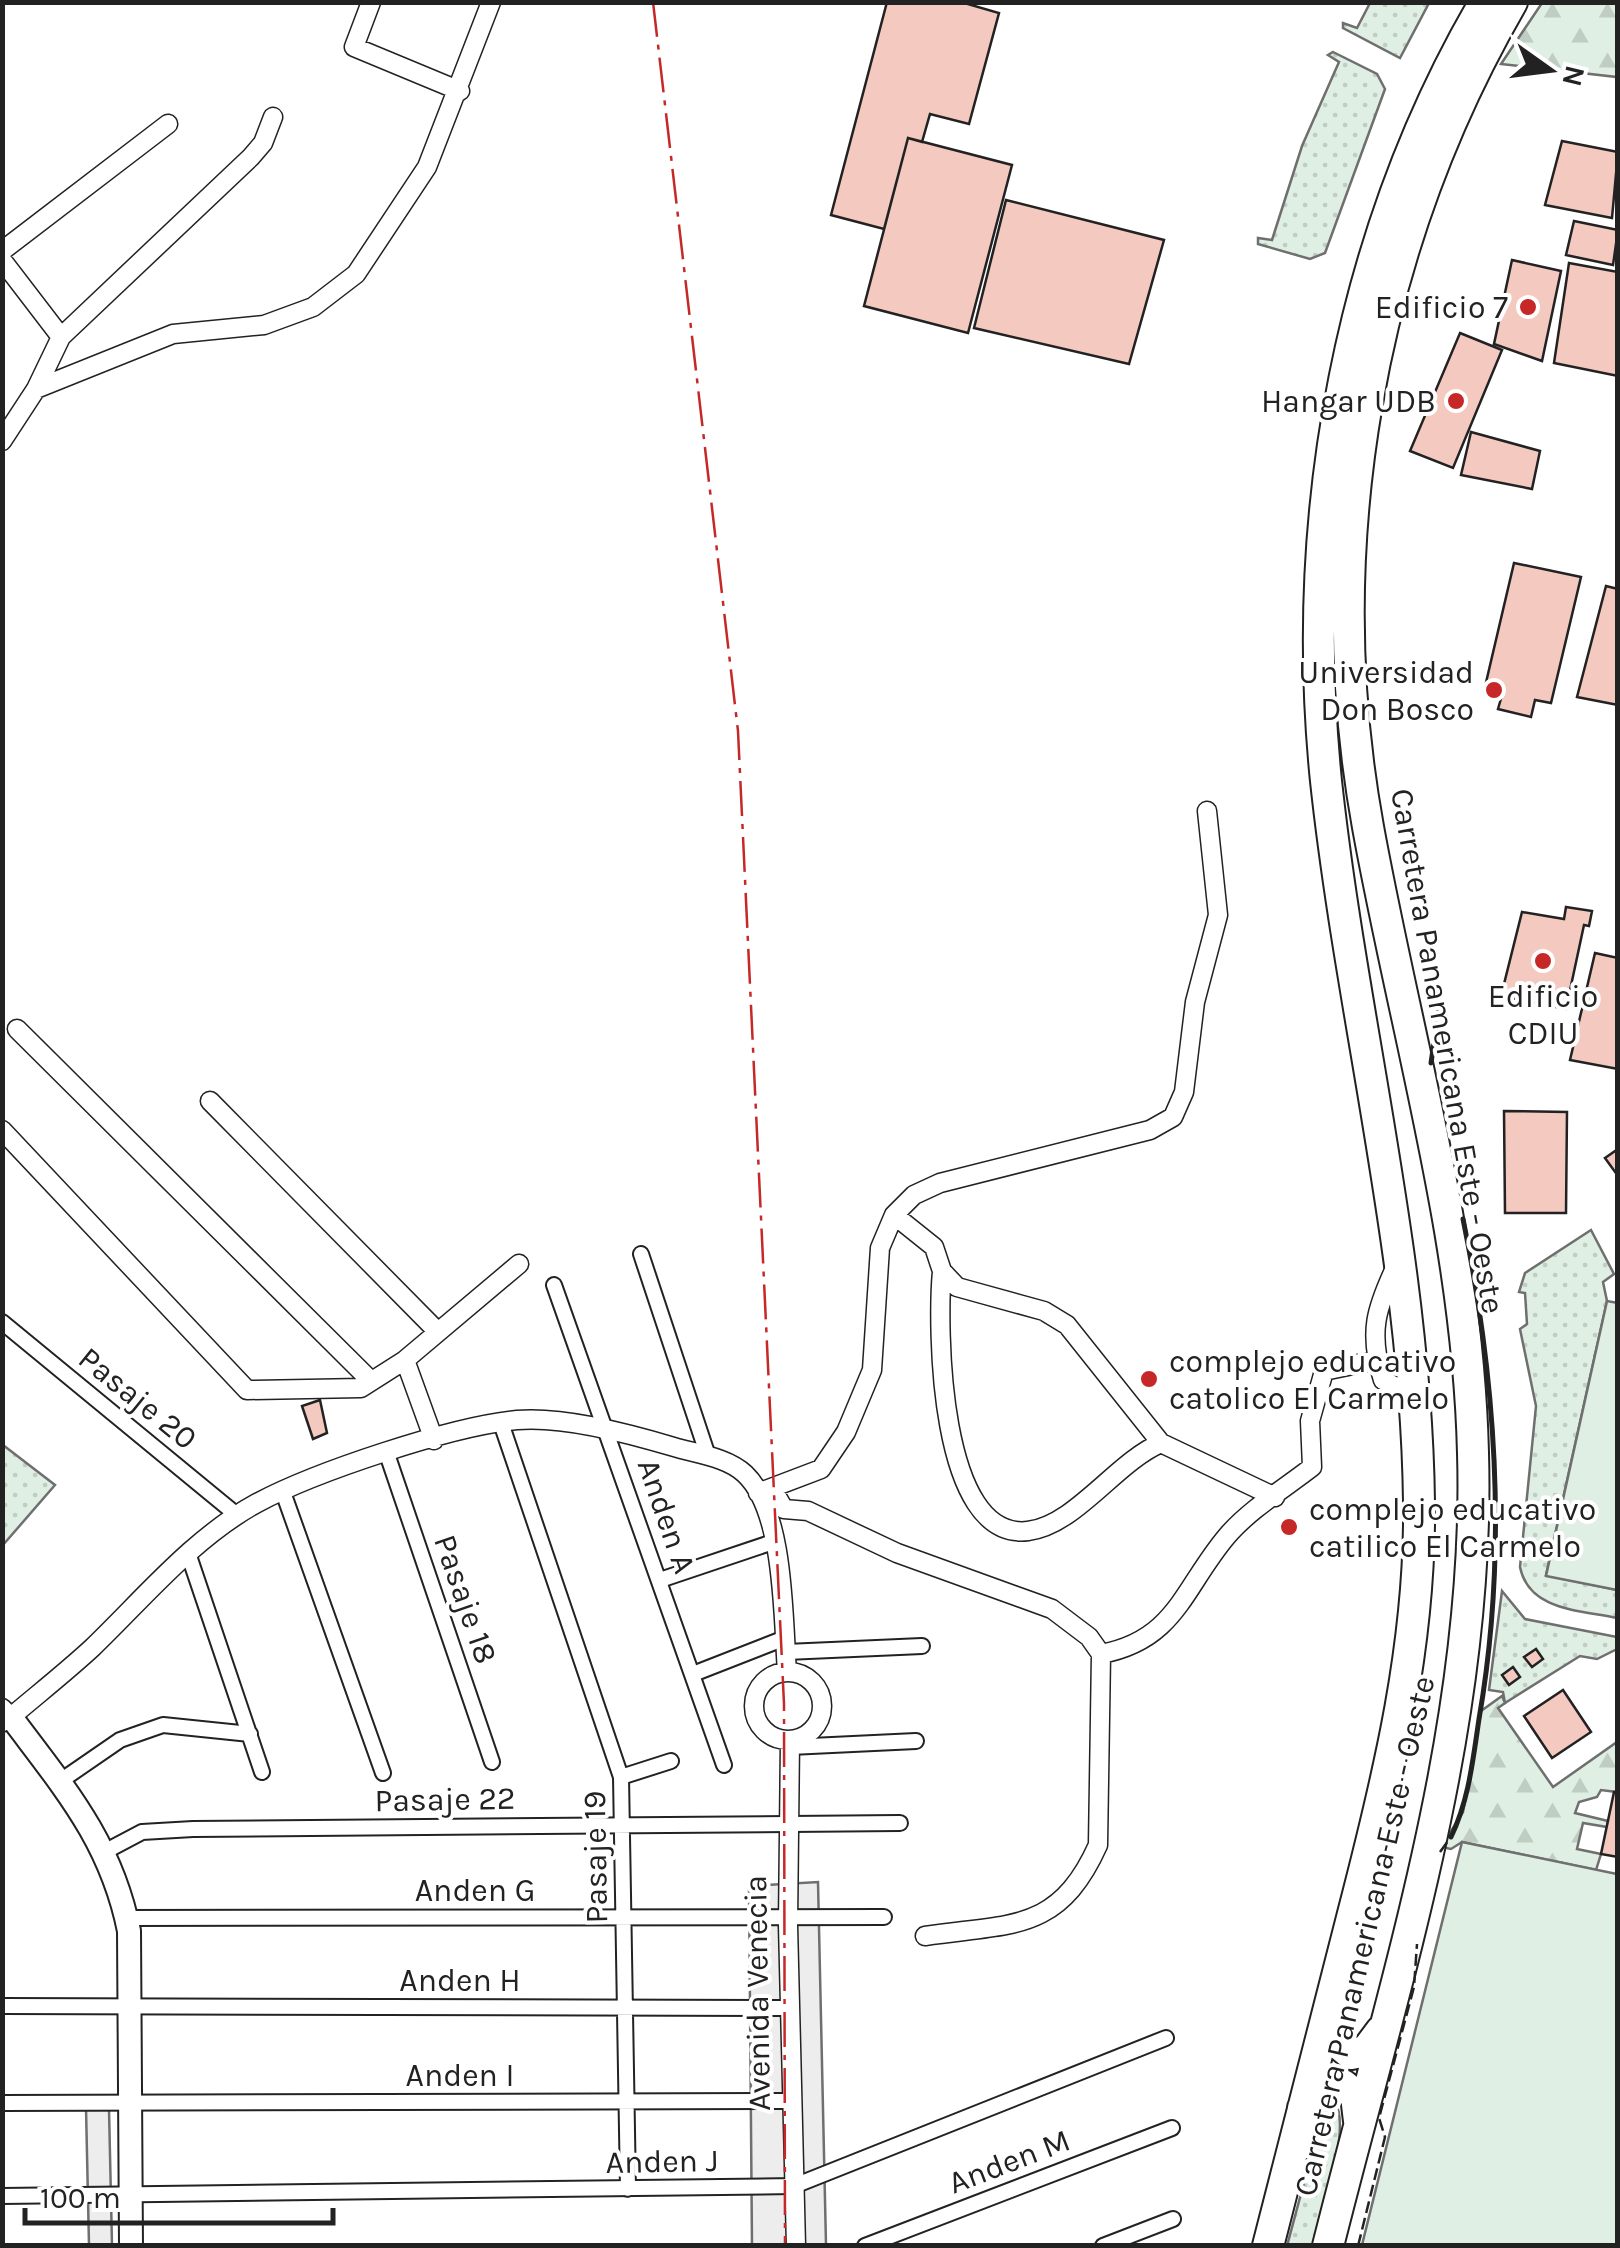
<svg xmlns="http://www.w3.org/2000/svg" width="1620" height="2248" font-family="Karla,sans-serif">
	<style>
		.grass { fill: url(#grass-dots); stroke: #6f6f6f; stroke-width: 2.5 }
		.forest { fill: url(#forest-firs); stroke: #6f6f6f; stroke-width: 2.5 }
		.pitch { fill: #e0efe3; stroke: #6f6f6f; stroke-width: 2.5 }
		.parking { fill: #ededed; stroke: #6f6f6f; stroke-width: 2.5 }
		.building { fill: #f3c9c0; stroke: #222; stroke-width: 2.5 }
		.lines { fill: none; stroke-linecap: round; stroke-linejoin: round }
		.pedestrian-casing { stroke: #222; stroke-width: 18 }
		.minor-casing { stroke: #222; stroke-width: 21 }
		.tertiary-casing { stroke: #222; stroke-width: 26 }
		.trunk-casing { stroke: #222; stroke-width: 34 }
		.pedestrian { stroke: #fff; stroke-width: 14 }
		.minor { stroke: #fff; stroke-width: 18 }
		.tertiary { stroke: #fff; stroke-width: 22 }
		.trunk { stroke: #fff; stroke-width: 30 }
		.fence { stroke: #222; stroke-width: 2.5; stroke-dasharray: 12 5; stroke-linecap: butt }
		.wall { stroke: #222; stroke-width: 5 }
		.power { stroke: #c62828; stroke-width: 2.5; stroke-dasharray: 35 8 5 8; stroke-linecap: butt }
		.poi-dot { fill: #c62828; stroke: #fff; stroke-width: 4 }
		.labels { text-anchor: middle; stroke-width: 8; stroke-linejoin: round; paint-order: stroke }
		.poi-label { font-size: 32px; fill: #222; stroke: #fff; text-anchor: end }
		.street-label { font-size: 32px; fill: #222; stroke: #fff }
	</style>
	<defs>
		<pattern id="grass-dots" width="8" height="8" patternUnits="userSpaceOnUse" patternTransform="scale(2.5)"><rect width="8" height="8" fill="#e0efe3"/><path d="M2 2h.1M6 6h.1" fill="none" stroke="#c0cdc2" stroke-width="1.8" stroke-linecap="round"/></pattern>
		<pattern id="forest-firs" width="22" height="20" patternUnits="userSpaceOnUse" patternTransform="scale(2.5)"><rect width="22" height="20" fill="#e0efe3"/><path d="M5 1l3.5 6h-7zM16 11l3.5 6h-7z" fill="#c0cdc2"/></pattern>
	</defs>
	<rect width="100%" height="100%" fill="#fff"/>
	<path class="grass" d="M1370,3h59l-29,55 -57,-30v-5l14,5z
		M1333,52l44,22 8,15 -60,164 -15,6 -52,-15v-6l14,2 30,-94 37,-84 -11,-7z
		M1591,1230l23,44 -11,8 4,19 -61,274 71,15v28c-37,-8 -88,-7 -97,-51l16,-161 -16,-77 7,-5 -2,-31 -6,-1 6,-19z
		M3,1445l52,40 -52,60z
		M1502,1591l23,28 92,18v12l-20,10 -17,-3 -75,47 -2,-11 -14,-2z
		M1334,2102c19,20 -13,115 -20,143l-27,1 33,-123z"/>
	<path class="forest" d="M1542,3h75v74l-116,-13z
		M1502,1696l3,7 -7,5 55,79 64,-45v50l-16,-2 -4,7 -18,5 -4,11 33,8 -1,6 -24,-4 -6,26 24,5 -5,16 -134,-28 -11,7 -10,-2 22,-35 18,-101z"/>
	<path class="pitch" d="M1607,1301l11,2 -1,287 -71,-14z
		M1462,1842l155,32v371h-255z"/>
	<path class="parking" d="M818,1882l8,363h-74l-3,-359z
		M86,2108l23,1 3,136h-23z"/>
	<path class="building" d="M887,2h74l38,11 -30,111 -39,-10 -8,28 -14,-4 -24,91 -53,-14z
		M908,138l104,27 -44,168 -104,-27z
		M1562,141l56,11 -6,66 -67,-13z
		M1006,200l158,40 -35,124 -155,-36z
		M1574,221l44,9 -5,35 -47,-10z
		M1512,260l49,11 -19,90 -48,-17z
		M1569,263l49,9v104l-64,-13z
		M1460,333l42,17 -49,118 -43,-17z
		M1471,432l69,19 -8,38 -71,-14z
		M1514,563l67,14 -30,126 -16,-3 -4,17 -33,-8 4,-14 -18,-4z
		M1606,586l12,3v116l-41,-8z
		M1566,907l26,4 -3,15 -5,-1 -18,84 -65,-13 21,-84 42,7z
		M1595,953l23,5v111l-48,-9z
		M1504,1111l63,1 -1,101h-61z
		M1618,1149v27l-13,-18z
		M320,1400l7,33 -14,6 -11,-33z
		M1536,1649l7,10 -11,8 -8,-10z
		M1513,1667l7,10 -11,8 -7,-10z
		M1563,1690l28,42 -39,26 -28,-42z
		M1614,1792h4v65l-17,-3z"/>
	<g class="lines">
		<g class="pedestrian-casing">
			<path id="pedestrian" d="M641,1254l67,202
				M554,1285l170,480
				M2,1322l236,194
				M501,1423l120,354 7,412
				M387,1454l105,308
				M283,1492l100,281
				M188,1553l74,219
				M660,1580l113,-38
				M786,1652l136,-6
				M693,1674l92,-36
				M790,1747l126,-6
				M621,1777l50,-16
				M59,1782l61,-42 43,-15 87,9
				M106,1851l36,-19 51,-3 707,-6
				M126,1918l758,-1
				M2,2006l787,2
				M2,2103l789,-2
				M2,2196l792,-10 372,-148
				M865,2246l307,-118
				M1103,2246l70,-27"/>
		</g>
		<g class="minor-casing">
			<path id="minor" d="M371,2l-17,45 106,44
				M2,251l166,-127
				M2,260l59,77
				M36,389l25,-52 190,-180 12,-14 10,-26
				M2,441l34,-52 137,-55 91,-9 49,-18 43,-33 71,-107 64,-165
				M17,1029l354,352
				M210,1101l228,231
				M2,1130l245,260 114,-2 44,-28 114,-96
				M894,1215l40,32 8,24 15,16 87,24 23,14 94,118 114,54
				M1397,1264c-21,44 -29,68 -14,116l29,16
				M942,1271c-5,55 -4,271 86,260 48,-6 88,-69 133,-88
				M405,1360l29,80
				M773,1490l11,19 24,2 89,42 155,56 37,28 12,17 -3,191c-40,89 -88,78 -173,91
				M758,1493l63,-24 25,-37 26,-62 8,-122 14,-33 20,-20 26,-12 210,-53 23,-13 11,-25 11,-90 23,-87 -11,-104
				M1101,1654c75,-14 82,-66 126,-118 22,-26 58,-48 85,-69l-2,-46 14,-50 53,-11
				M754 1706a34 34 0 1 1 68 0a34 34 0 1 1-68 0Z
				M2,1708l9,9c27,-23 55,-45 81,-69 52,-50 101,-110 165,-145 58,-31 195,-77 260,-83 45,-4 114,14 157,27 23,7 53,10 71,27 40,38 38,145 42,198
				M790,1740l-2,185 8,321"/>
		</g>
		<g class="tertiary-casing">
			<path id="tertiary" d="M2,1720l9,-3c53,71 100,124 118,214l2,315"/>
		</g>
		<g class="trunk-casing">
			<path id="trunk" d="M1327,2023l12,21 12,10 15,-3 15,-20
				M1303,2108l24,-19 16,-4 13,11 3,25
				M1268,2246c29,-112 57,-224 86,-336 35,-135 67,-268 65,-408 -3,-244 -67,-481 -93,-721 -27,-266 23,-547 159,-779
				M1328,2246c65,-260 153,-522 145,-793 -5,-213 -67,-417 -105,-626 -51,-281 1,-578 144,-825"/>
		</g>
		<use href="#pedestrian" class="pedestrian"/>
		<use href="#minor" class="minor"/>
		<use href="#tertiary" class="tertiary"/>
		<use href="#trunk" class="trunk"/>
		<path class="fence" d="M1440,1852l11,-15
			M1358,2246l27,-109 -6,-19 35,-131 3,-43"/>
		<path class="wall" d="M1431,1063l9,-61
			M1451,1837c18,-37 22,-78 28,-118 29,-167 18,-334 -16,-500"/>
		<path class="power" d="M653,2l85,729 46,973 1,542"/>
	</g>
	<g class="poi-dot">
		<circle cx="1528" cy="307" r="10"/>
		<circle cx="1456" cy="401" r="10"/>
		<circle cx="1494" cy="690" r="10"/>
		<circle cx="1543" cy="961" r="10"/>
		<circle cx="1149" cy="1379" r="10"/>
		<circle cx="1289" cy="1527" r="10"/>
	</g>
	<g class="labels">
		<g class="poi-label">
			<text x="1508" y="318">Edificio 7</text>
			<text x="1436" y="412">Hangar UDB</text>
			<text x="1474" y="683">Universidad<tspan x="1474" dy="37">Don Bosco</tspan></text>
			<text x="1543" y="1007" text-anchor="middle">Edificio<tspan x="1543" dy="37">CDIU</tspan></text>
			<text x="1169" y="1372" text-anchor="start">complejo educativo<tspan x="1169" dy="37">catolico El Carmelo</tspan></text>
			<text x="1309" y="1520" text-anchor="start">complejo educativo<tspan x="1309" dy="37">catilico El Carmelo</tspan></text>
		</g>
		<g class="street-label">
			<text transform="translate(1448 1051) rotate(80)" y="11">Carretera Panamericana Este - Oeste</text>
			<text transform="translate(138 1398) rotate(39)" y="11">Pasaje 20</text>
			<text transform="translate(667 1516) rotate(71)" y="11">Anden A</text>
			<text transform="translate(466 1599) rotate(71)" y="11">Pasaje 18</text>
			<text transform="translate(445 1799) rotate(-1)" y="11">Pasaje 22</text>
			<text transform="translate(595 1857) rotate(-91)" y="11">Pasaje 19</text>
			<text x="475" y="1901">Anden G</text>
			<text transform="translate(1364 1936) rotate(-77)" y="11">Carretera Panamericana Este - Oeste</text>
			<text x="460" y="1991">Anden H</text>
			<text transform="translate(757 1993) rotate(-91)" y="11">Avenida Venecia</text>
			<text x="460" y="2086">Anden I</text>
			<text transform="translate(662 2161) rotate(-1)" y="11">Anden J</text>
			<text transform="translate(1009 2161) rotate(-21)" y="11">Anden M</text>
		</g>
	</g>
	<rect width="1620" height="2248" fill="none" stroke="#222222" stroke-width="10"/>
	<g transform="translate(1550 70) rotate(104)" stroke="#ffffff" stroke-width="8" paint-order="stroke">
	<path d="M0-8L18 38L0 25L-18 38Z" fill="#222222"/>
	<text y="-15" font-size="28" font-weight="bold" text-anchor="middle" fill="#222222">N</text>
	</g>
	<path d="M25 2208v15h308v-15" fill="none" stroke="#222222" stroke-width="5"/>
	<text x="40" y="2208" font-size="30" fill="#222222" stroke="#ffffff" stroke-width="8" paint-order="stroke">100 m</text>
</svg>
